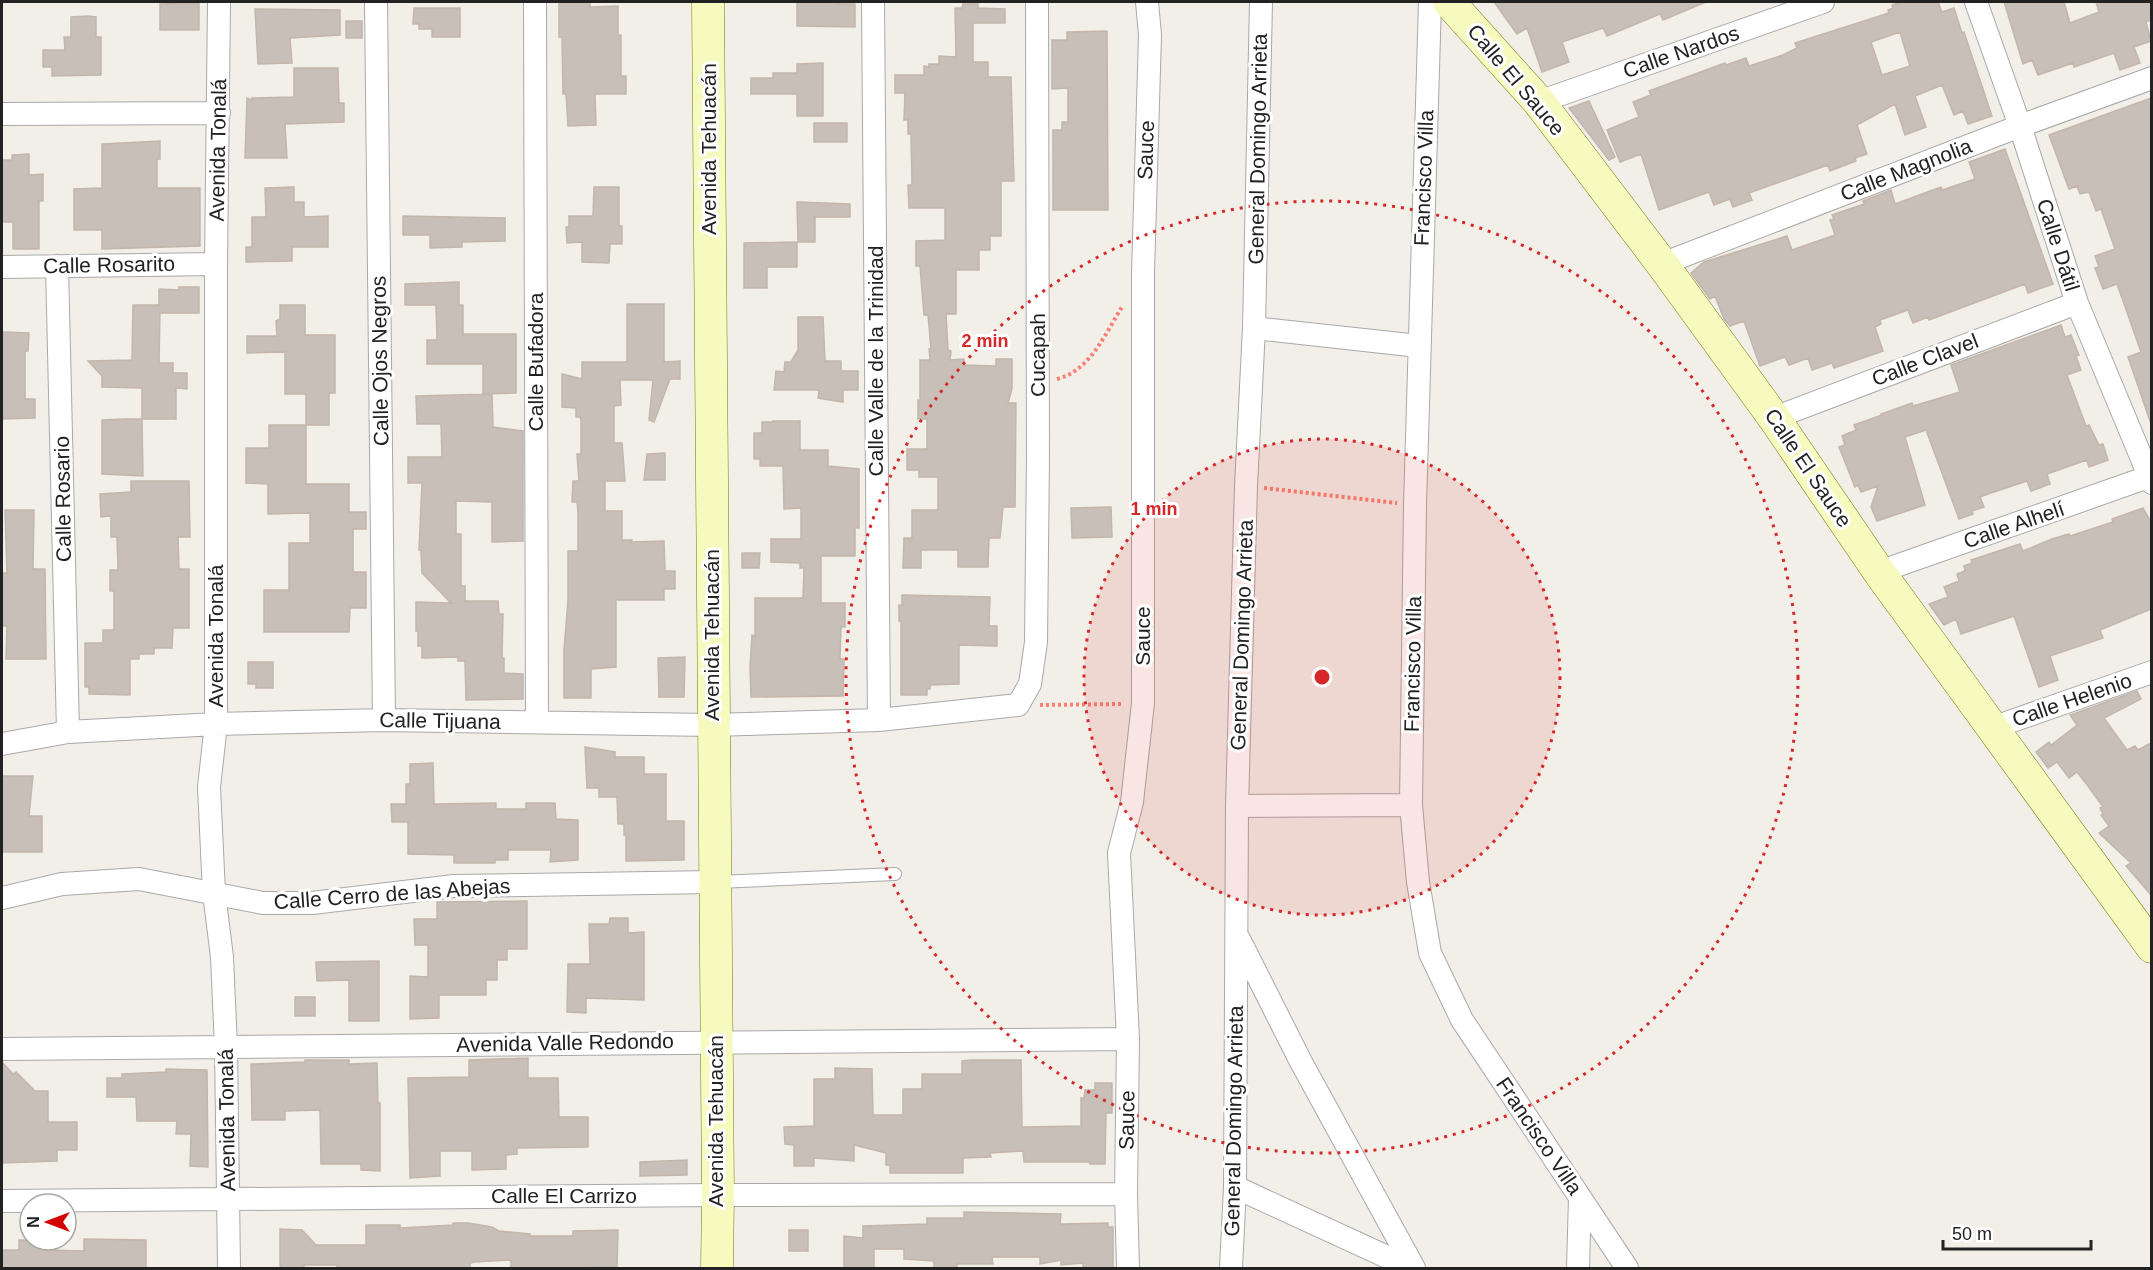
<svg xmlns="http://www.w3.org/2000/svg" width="2153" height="1270" font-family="Arial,sans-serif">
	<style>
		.building { fill: #c7bfb8; stroke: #c4b6ab; stroke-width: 1.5; fill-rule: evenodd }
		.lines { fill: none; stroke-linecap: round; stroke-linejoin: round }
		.lane-casing { stroke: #a9a9a9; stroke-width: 14 }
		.street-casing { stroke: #a9a9a9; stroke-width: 24 }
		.secondary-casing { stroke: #707d05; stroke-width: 33 }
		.path { stroke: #fa8072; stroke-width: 4; stroke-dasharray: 3 3; stroke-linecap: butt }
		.lane { stroke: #fff; stroke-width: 12 }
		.street { stroke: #fff; stroke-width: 22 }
		.secondary { stroke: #f7fabf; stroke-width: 32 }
		.ring { fill: none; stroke: #d62828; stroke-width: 3; stroke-dasharray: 3 6 }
		.labels { text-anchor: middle; stroke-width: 6; stroke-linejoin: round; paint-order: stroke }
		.street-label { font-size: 21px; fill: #222; stroke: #fff }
		.centre { fill: #d62828; stroke: #fff; stroke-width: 3 }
		.ring-label { font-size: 18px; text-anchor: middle; font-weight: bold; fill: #d62828; stroke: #fff; stroke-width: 6; stroke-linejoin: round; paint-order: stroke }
	</style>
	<rect width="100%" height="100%" fill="#f2efe9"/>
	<path class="building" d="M559,2h31v5l28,-1v29h3v41h5v18h-31l1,31 -28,1 -2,-32h-3l-1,-57h-3z
		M797,2h41v2h17v23l-58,-1z
		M1494,2h212l-43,18 -3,-6 -53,22 -4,-8 -41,14 7,20 -27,10 -15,-44 -10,6z
		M1902,2h36l4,10 12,-4 8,25 2,-1 28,84 -24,8 -5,-13 -9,4 -12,-30 -27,11 11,31 -21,8 -10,-31 -38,21 10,29 -12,4 1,3 -26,10 -2,-6 -79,28 3,7 -19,7 -3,-8 -16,6 -5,-13 -50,18 -18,-56 -21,8 -13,-32 32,-13 -6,-15 18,-7 -2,-4 76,-28 1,2 20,-7 3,8 34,-11 14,-7 -2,-5 94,-30 -1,-3 5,-2 -1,-3zM1900,32l10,34 -28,9 -11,-33z
		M2004,2h60l6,21 29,-11 -3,-10h55v18l-5,2 5,19 -17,6 6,16 -20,7 -6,-17 -40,14 -1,-4 -35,12 -6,-15 -9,4z
		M199,3v27h-39v-26z
		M963,4h15v4l27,1v14h-32v39h15v15h23l3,104h-13v55h-11v14h-11v20h-23v44h-10l2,36 3,1 -1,9 14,-1v6l32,1v-7h16v30l-4,14h8l-1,104h-12l-3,31h-11l-1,29h-30v-17h-37v18h-18l1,-30h8v-28h26v-33h-19v-7h-12v-21h20v-30h-9v-19h2v-40h10l-1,-11h2l-3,-34h-4l-4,-49h-4v-25l29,-1v-32h-36l-1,-23h4l-1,-51h-3v-14h-4l1,-27h-10v-18h29v-9l5,1v-3h10v-8l17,1 -1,-49h7z
		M414,8h46v29h-28v-8h-13v-5h-6z
		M255,9l85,1v25l-50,3 2,25 -34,1z
		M88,16l8,1v20h5v38l-49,1v-9h-9v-17h22l-1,-13h7v-20z
		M346,21h16v17h-16z
		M1107,31l1,179h-55v-80h9v-8h6v-34l-16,1v-49h15v-8z
		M823,63v53h-26v-22h-46v-16h22v-5h24v-9z
		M294,68h44l1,35h5v19l-59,2 2,34h-42l2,-60 5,2v-2l42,-1z
		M2151,98v323h-1l-22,-64 13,-5 -24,-68 -14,5 -8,-21 4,-1 -4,-11 20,-7 -14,-40 -5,2 -7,-19 -9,2 -3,-8 -8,3 -20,-54z
		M1589,101l26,56 -6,3 -40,-52z
		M814,123h33v19h-33z
		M160,141v18h-3v29h43v58l-98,3v-19h-28v-41l28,-1v-44z
		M2005,149l48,135 -25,9 -3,-9 -96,36 -1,-3 -15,6 -5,-13 -28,10 1,4 -6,3 8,24 -49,17 -2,-5 -20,7 -4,-12 -19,7 -4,-8 -25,9 -16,-45 -14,5 -6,-7 -9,-23 -5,3 -19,-26 13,-11 83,-26 5,14 43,-15 -5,-15 4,-1 -2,-4 32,-11 -1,-3 28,-11 4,14 46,-17 1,3 33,-11 -6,-17z
		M29,154v21l14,-1v27h-4v48h-26v-27h-11v-62h10v-5z
		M294,187v15h10v15l24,-1v31h-36v14l-46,1v-15h6v-30h14l-1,-29z
		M594,187h25v39h3v18h-12l-1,19 -27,-1v-20l-15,1 -1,-16h3v-11h24z
		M797,202l53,2v13h-35v25h-17z
		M403,216l102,2v23l-43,1v5l-32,1v-13h-27z
		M797,242v25h-30v21h-23v-45z
		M459,282v23h4v29h53v59l-33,1v-30h-56v-24h10l-1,-35h-31v-21z
		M179,287h20v26h-39l-1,50h14v10h14v16l-11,-1v31h-34v-31l-40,-1v-11l-14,-15 44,-1 1,-55h26v-16l20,1z
		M627,304h37v58l16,-1v18h-10l-16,43 -5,-2 4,-40h-33l1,25 -7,1v37h8l3,38h-20v30h17v29h10l-1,2 33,-1 1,30h10v18h-11v11h-48v67l-25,2v29h-27v-49l4,-49v-49h10v-39l-1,-10h-5l1,-21h6l-2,-27h4v-34l-1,-3h-4v-9l-14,-1v-33l20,5v-17h45z
		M280,305h25v30h30v58h-6v32h-23v59h43v28h17v17h-13v43h13v36h-16l-1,24h-85v-42h25v-47h21v-30l-42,1v-30l-22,-1v-35h23v-23h37v-31h-21v-42l-38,1v-17h30l-1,-15 4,-2z
		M798,317h25l2,44h16v10h17v19h-15v12l-25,-4 1,-8h-45l2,-19 8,1 1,-10h6l7,-12z
		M2061,325l4,12 6,-2 8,20 -3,1 5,14 -14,5 19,51 3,-1 10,20 4,-1 5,16 -19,7 -2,-7 -40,14 3,10 -19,7 -4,-10 -39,13 -8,3 4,10 -12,4 1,3 -14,5 -33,-89 -21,7 20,68 -48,16 -6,-14 7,-21 -17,6 -3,-7 -3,2 -16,-40 6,-2 -3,-9 14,-6 -2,-5 28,-10 -1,-1 31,-11 1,3 47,-14 -9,-27z
		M2,332l27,1 -1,18h-3v48h10v19l-33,1z
		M492,394l1,33 30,4v110l-31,1v-40l-36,-1v33h5v52h4v15h33l1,13h4l-1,44h2v15l19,1v25l-57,1 -1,-39h-7v-4l-36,1v-12h-4v-15h-2v-29l35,1 -29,-30 -1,-23h-2l3,-67h-14v-26h34l-1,-33h-24l-1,-28z
		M124,419h18l1,57 -41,-2v-54z
		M773,421h27v29h28v16l31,3v59h-4v28h-34v47h24v24h-4l-1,32h4l-1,37 -92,1 -1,-30 2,-32 3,1v-38h48l1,-30h-4v-5l-29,-1v-23h30v-31l-17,1 -1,-43h-23v-7h-6v-26h8v-11h11z
		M665,453v27h-21l3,-26z
		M131,481h58l1,56h-12l1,32h10v59h-16l-1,20h-18v6h-15v5h-9v36l-41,-1v-7h-4v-44h18v-13h11v-39h-4v-21h8l-1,-33h-6v-21l-10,1 -1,-23 31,-2z
		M1111,507l1,30 -40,1 -1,-30z
		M2143,508l8,14v87l-51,21 3,8 -53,18 8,24 -19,7 -25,-71 -53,18 -5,-15 -12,6 -15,-21 19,-7 -4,-10 15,-6 -2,-7 8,-3 -1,-5 8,-3 -1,-3 49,-16 3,7 29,-12 17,-5 1,2 43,-14 -1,-3z
		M5,510h29l-1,59h12l1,90h-40l1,-33h-5v-53h5z
		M742,553h18l-1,15h-17z
		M902,595l88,2 -1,29h8v20l-38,-1v39l-29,1v4h-3v6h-26v-74h-2v-16h3z
		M685,657l-1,40h-25l-1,-39z
		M248,662h25v26h-17v-4h-8z
		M2137,691l4,8 -37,19 23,32 8,-4 3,4 13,-7v152l-25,-29 5,-3 -32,-30 10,-7 -8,-11 2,-1 -3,-6 3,-1 -15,-21 -11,-14 -8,6 -12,-16 -9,6 -12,-16 13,-10 2,3 26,-20 -7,-10z
		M585,747l30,5v5h29v17h22v47h18v39l-58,1v-26h-2v-11h-6l-1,-27h-18v-9h-12z
		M433,763l1,41 62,-1v6h30v-6h29l1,16 22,1v40l-28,2 1,-12h-43v10h-13v3h-41v-8l-46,-1v-32h-16l-1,-18h15v-20h4v-20z
		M2,776h31l-4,40h13v36h-40z
		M527,901v48h-20v11h-10v20h-11v15h-47v23l-29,1v-43l18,1v-32h-13l-1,-26h23v-17z
		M610,918h18v15l16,-1v68l-58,-2v15l-19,-1 1,-48h22l-1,-40h20z
		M379,961v60h-30v-41l-32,1 -1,-19z
		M295,997h20v19h-20z
		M528,1058v20h30l1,39h29v30l-71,1v6l-11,1v14l-34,1v-19h-32v25l-30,2 -2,-100 61,-1v-17z
		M305,1060h44v4l28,-1 1,40h2v68l-19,-1v-6h-40l-1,-54 -35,1v9h-33l-1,-56 54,-2z
		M971,1060h50l1,67 59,-1v-28h3l1,-8h10v-7h17v30h-6l-1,51h-15v-2h-66l-1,-11 -33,2 1,4 -28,1v15h-73v-8h-4v-12l-32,-8v16l-40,-3v8h-20v-21l-9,-1 -1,-17 30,-1v-47h21v-11l37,1 1,46h30v-26h19v-15h40v-13z
		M2,1062l11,12 3,-2 19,19h13v31h29v28h-20v11l-55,2z
		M166,1069l41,1 1,97 -18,-1 1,-32h-15l1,-13h-40l-1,-24h-29v-19h15v-4l44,-2z
		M687,1160v15l-47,1v-14z
		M964,1212l97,2 -1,10 48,-1v4h5v42h-30v-6l-22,2v-5l-21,4v-7h-48l1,7h-36v5h-23v-8l-30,-2v-10h-30v20h-30v-33l19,2v-12l64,-2v-6h37z
		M453,1223h15l24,4 7,4 31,3v2h43v-5l45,-1 -1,37 -106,2v-9l-36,2 -5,1v6h-133v-4h-33v4h-24v-40l22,1 14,15h50v-20h34v3l53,-3z
		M789,1230h19v21h-19z
		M84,1239l62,1v29h-144v-19h17v-10h24v10l41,1z"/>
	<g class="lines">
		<g class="lane-casing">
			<path id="lane" d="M717,882l178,-8"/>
		</g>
		<g class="street-casing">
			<path id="street" d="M219,2l-3,262v460l-7,63 5,106 8,64 4,90 3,221
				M376,2l8,718
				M535,2l2,720
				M873,2l6,718
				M1430,2l-15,503 -4,300 7,77 12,71 32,67 165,248
				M1976,2l44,124 57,177 75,180
				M1539,102l284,-100
				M2,114l217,-1
				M1662,264l358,-138 132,-48
				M57,266l11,466
				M2,267l214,-3
				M1254,328l165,18
				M1774,418l303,-115
				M1879,572l269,-95
				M1992,728l160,-56
				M2,744l66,-12 148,-8 168,-4 328,5 167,-5 139,-15 12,-21 6,-42 2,-185 -1,-455
				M1237,806l174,-1
				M2,898l60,-14 77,-5 124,24h49l142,-17 260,-4
				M1239,939l62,123 113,206
				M2,1049l1126,-10
				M1235,1187l176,81
				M2,1201l716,-6 408,-1
				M1128,1268l-2,-74 2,-155 -9,-186 13,-51 11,-99v-430l7,-238 -3,-33
				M1231,1268l4,-81 2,-381 9,-320 8,-158 7,-326
				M1578,1268l2,-71"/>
		</g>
		<g class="secondary-casing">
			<path id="secondary" d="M708,2l10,1193 -1,73
				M1449,2l90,100 123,162 112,154 105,154 273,375"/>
		</g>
		<path class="path" d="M1057,379c33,-8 48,-45 65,-72
			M1264,488l133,15
			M1040,705l82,-1"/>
		<use href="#lane" class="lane"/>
		<use href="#street" class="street"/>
		<use href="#secondary" class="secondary"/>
	</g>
	<circle cx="1322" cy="677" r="238" fill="#d62828" fill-opacity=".12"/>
	<g class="ring">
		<circle cx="1322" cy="677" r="238"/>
		<circle cx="1322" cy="677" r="476"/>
	</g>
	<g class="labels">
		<g class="street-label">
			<text transform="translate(1681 52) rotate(-19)" y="7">Calle Nardos</text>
			<text transform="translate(1516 80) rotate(50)" y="7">Calle El Sauce</text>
			<text transform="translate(709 149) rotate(-90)" y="7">Avenida Tehuacán</text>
			<text transform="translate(1258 149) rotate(-89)" y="7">General Domingo Arrieta</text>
			<text transform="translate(218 150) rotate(-89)" y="7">Avenida Tonalá</text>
			<text transform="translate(1146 150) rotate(-88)" y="7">Sauce</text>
			<text transform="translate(1906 170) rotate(-21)" y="7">Calle Magnolia</text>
			<text transform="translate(1424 178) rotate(-88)" y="7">Francisco Villa</text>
			<text transform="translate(2058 245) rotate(72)" y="7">Calle Dátil</text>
			<text transform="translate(109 265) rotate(-1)" y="7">Calle Rosarito</text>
			<text transform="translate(1038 355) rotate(-90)" y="7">Cucapah</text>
			<text transform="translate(1925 360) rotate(-21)" y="7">Calle Clavel</text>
			<text transform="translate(380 361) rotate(-91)" y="7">Calle Ojos Negros</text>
			<text transform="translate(876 361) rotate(-90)" y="7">Calle Valle de la Trinidad</text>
			<text transform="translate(536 362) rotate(-90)" y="7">Calle Bufadora</text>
			<text transform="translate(1808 468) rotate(56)" y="7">Calle El Sauce</text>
			<text transform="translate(63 499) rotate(-91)" y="7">Calle Rosario</text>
			<text transform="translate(2014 525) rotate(-19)" y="7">Calle Alhelí</text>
			<text transform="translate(712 635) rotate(-90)" y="7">Avenida Tehuacán</text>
			<text transform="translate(1242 635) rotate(-88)" y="7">General Domingo Arrieta</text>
			<text transform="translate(216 636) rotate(-90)" y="7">Avenida Tonalá</text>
			<text transform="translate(1143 636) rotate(-90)" y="7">Sauce</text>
			<text transform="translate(1413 664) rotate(-89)" y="7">Francisco Villa</text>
			<text transform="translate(2072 700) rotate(-19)" y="7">Calle Helenio</text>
			<text transform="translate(440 721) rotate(1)" y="7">Calle Tijuana</text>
			<text transform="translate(392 894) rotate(-4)" y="7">Calle Cerro de las Abejas</text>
			<text transform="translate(565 1043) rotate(-1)" y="7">Avenida Valle Redondo</text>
			<text transform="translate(227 1120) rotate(-91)" y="7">Avenida Tonalá</text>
			<text transform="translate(1127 1120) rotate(-89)" y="7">Sauce</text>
			<text transform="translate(716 1121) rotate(-90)" y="7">Avenida Tehuacán</text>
			<text transform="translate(1234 1121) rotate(-89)" y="7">General Domingo Arrieta</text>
			<text transform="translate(1539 1136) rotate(56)" y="7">Francisco Villa</text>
			<text x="564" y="1203">Calle El Carrizo</text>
		</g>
	</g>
	<circle cx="1322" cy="677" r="9" class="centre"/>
	<g class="ring-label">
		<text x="985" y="347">2 min</text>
		<text x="1154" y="515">1 min</text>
	</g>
	<rect width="2153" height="1270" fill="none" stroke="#222222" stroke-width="6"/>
	<g transform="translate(48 1222) rotate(270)"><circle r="28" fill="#ffffff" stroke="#a7a7a7" stroke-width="1.5"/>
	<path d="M0-4.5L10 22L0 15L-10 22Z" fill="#d40000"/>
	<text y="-9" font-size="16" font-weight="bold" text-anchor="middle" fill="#222222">N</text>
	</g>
	<path d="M1943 1240v9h148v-9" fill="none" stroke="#222222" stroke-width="3"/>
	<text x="1952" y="1240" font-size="18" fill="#222222" stroke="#ffffff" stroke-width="4.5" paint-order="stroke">50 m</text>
</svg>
